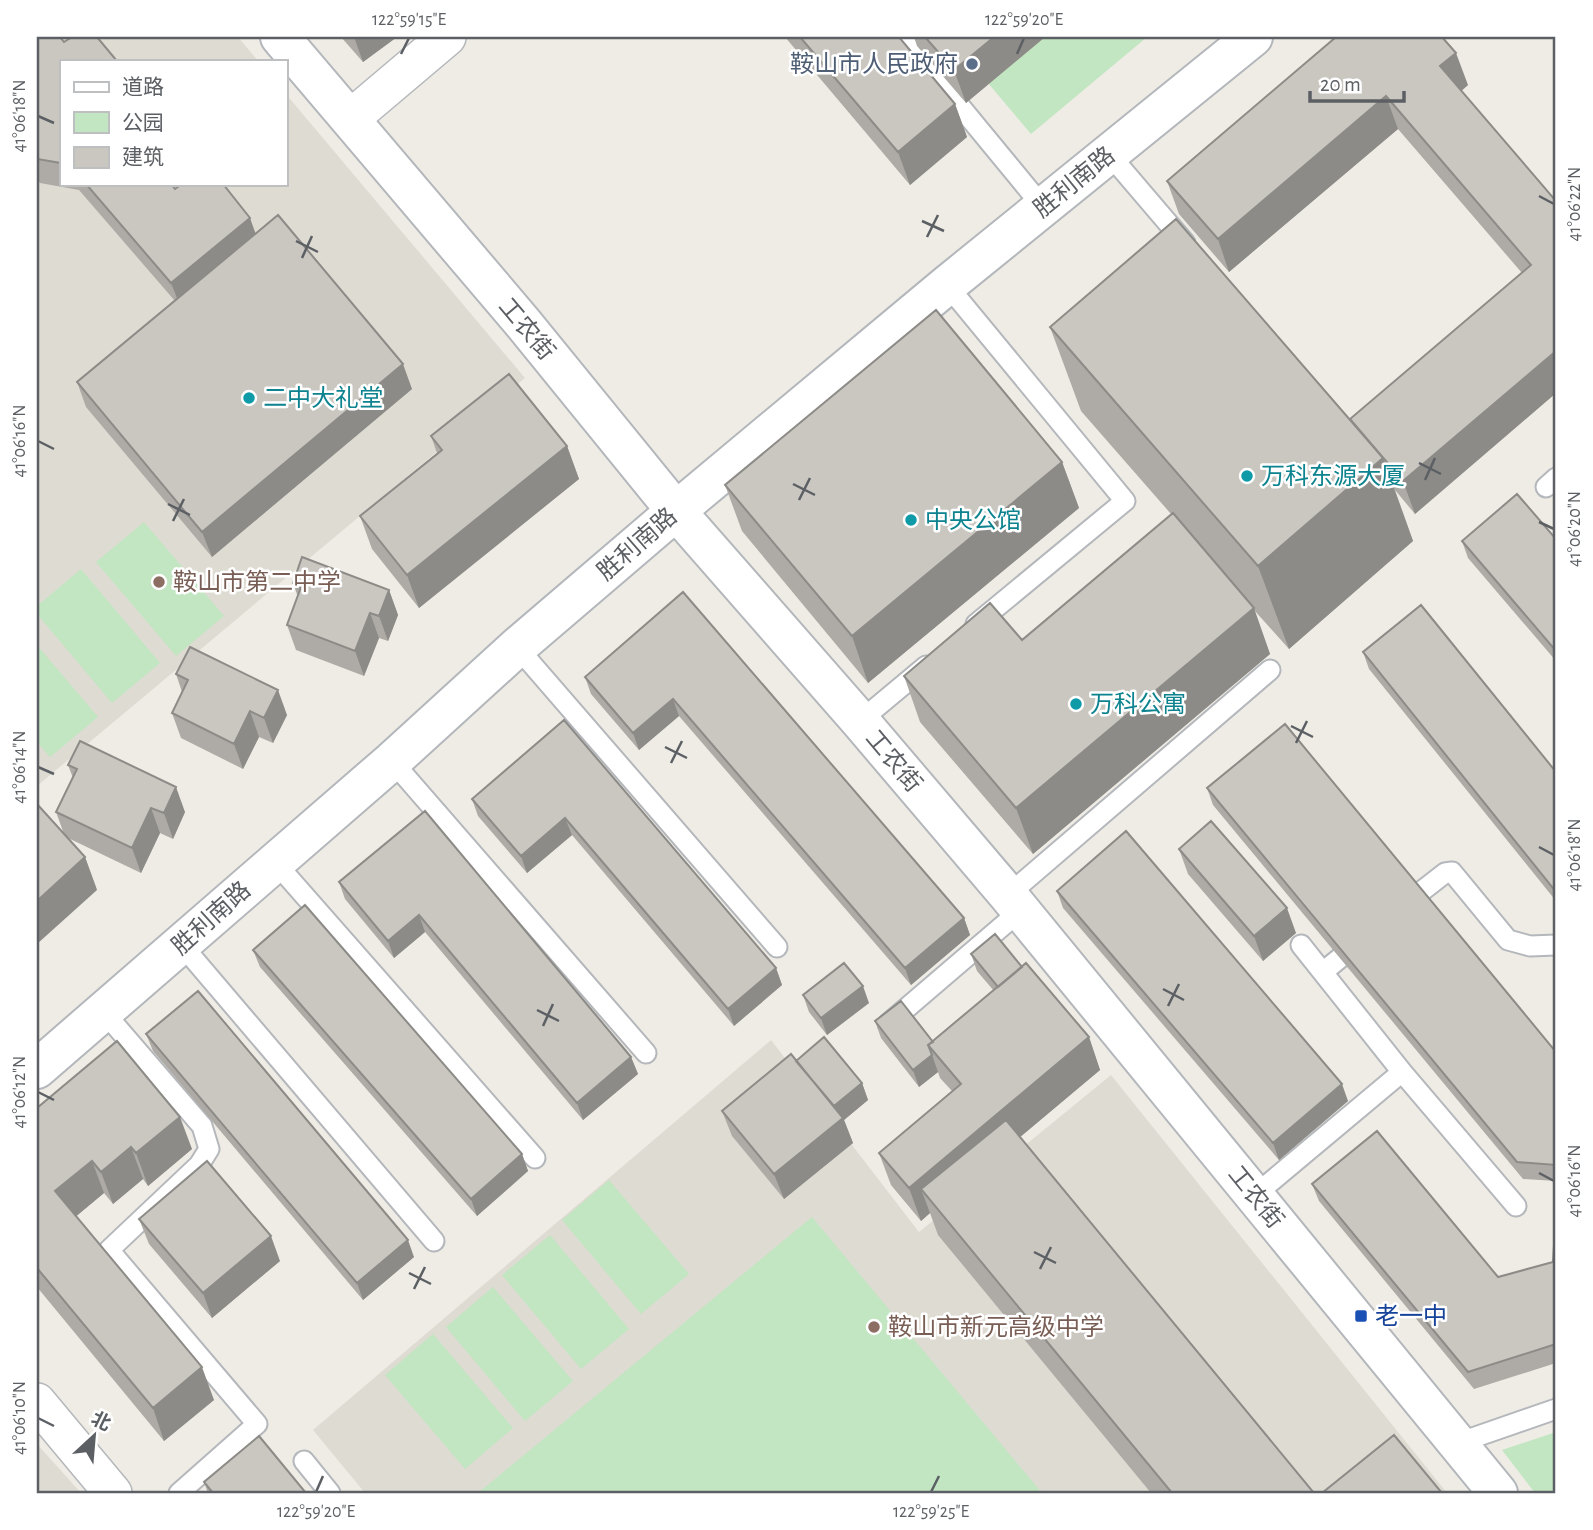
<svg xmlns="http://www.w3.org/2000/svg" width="1593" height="1530" font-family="'Alegreya Sans','Noto Sans SC',sans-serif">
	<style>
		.education { fill: #dedbd2 }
		.green { fill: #c1e6c1 }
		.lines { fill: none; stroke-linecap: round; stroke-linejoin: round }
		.lane-casing { stroke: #b4b7bb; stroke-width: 23 }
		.street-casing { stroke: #b4b7bb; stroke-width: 40 }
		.secondary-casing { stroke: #b3b7bb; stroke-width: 42 }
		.lane { stroke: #fff; stroke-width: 19 }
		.street { stroke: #fff; stroke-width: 37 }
		.secondary { stroke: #fff; stroke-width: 38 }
		.wall { fill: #aeaba6 }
		.shaded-wall { fill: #8d8b87 }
		.building { fill: #cac7c1; stroke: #8d8b87; stroke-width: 2 }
		.ticks { fill: none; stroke: #5c6064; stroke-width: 2.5 }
		.service-dot { fill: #5c6f8a; stroke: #fff; stroke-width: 2.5 }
		.culture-dot { fill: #0f9aa8; stroke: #fff; stroke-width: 2.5 }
		.education-dot { fill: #8d6e63; stroke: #fff; stroke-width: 2.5 }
		.transit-dot { fill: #1a4fb4; stroke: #fff; stroke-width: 2.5 }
		.labels { text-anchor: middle; stroke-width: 5; stroke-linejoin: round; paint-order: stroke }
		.service-label { font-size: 24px; fill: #4e5e75; stroke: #fff; text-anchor: end }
		.street-label { font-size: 24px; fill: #5c6064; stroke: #fff }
		.culture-label { font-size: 24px; fill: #0d838f; stroke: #fff; text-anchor: start }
		.education-label { font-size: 24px; fill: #785e54; stroke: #fff; text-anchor: start }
		.transit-label { font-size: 24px; fill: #164399; stroke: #fff; text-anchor: start }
		.neatline { fill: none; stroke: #5c6064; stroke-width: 2.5 }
		.ticks-label { font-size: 18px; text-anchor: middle; fill: #5c6064 }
	</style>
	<rect width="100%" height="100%" fill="#eeece4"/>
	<path class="education" d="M37,37h201l20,24h-197v123h224v-91l240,285 -488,408z
		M771,1040l148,192 192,-157 336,418h-1082l-52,-63z
		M37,1444l44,49h-44z"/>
	<path class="green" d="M1044,37h103l-116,97 -43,-51z
		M144,522l80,94 -48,40 -80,-94z
		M81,569l79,94 -48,40 -75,-89v-8z
		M37,645l61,72 -48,40 -13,-15z
		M609,1180l80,94 -48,40 -79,-94z
		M812,1217l230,276h-564z
		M550,1235l79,94 -48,40 -79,-94z
		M493,1287l80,94 -48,40 -79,-94z
		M433,1334l80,94 -48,41 -80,-94z
		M1556,1432v61h-21l-33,-43z"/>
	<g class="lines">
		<g class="lane-casing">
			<path id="lane" d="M903,37l140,170
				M1109,154l76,89
				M947,285l178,216 -149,123
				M1546,487l10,-9
				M517,647l260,300
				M860,721l66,-55
				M392,761l254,292
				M274,861l261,297
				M1418,894l27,-21 7,-1 56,68 22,6 26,-1
				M1008,895l262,-225
				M181,944l253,297
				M1323,972l17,-14
				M103,1011l99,115 7,23 -10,16 -90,85 148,174 -78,69
				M888,1024l132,-113
				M1402,1072l114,134
				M1255,1195l147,-123 -101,-127
				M1458,1443l98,-34
				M304,1461l26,32"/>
		</g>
		<g class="street-casing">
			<path id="street" d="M350,119l97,-82
				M37,1402l76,91"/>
		</g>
		<g class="secondary-casing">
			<path id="secondary" d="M280,37l243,286 153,188 184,210 148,174 490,598
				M37,1069l355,-308 125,-114 159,-136 271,-226 306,-248"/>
		</g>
		<use href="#lane" class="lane"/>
		<use href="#street" class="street"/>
		<use href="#secondary" class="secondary"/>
	</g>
	<path class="wall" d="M37,37l24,24v123h110l4,5 81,45 156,155 -200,168 -126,-150 -9,-25 98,-81 -96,-111 -39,-7 -3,-4z
		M341,37h56l-34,25z
		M785,37h114l56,67 12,33 -57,48z
		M914,37h131l-79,66 -49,-57z
		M1336,37l132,48 -7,6 95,110v192l-141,121 -20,-24 18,51 -124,108 -35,-39 16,44 -237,200 -113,-132 -16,-46 118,-36 149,-126 -90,-103 -31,-84 300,93 172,-147 -124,-144 -169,143 -50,-58 -12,-33z
		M431,436l136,10 12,33 -160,129 -47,-59 -12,-33 77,-63z
		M1062,462l17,46 -211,175 -126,-152 -17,-46z
		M1556,539v122l-88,-103 -6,-17z
		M293,583l96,7 9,25 -10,26 -9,-3 -15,38 -68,-26 -9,-25 11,-28z
		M683,592l281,326 6,17 -59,50 -232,-269 -40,34 -48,-56 -6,-17z
		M1363,652l193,120v129l-187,-232z
		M176,674l111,41 -14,28 -14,-6 -16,32 -62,-31 -9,-25 10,-21z
		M564,720l212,248 6,17 -48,41 -162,-191 -45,38 -49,-57 -6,-17z
		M68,765l117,47 -12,27 -13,-6 -19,40 -73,-35 17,19 12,33 -33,-56 -8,-22 17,-34z
		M1207,788l349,264v129l-33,-2 -310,-374z
		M425,811l206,246 7,17 -55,46 -158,-188 -31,26 -49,-59 -6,-17z
		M1179,849l117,84 -33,28 -75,-87z
		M1057,891l291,210 -69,59 -216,-252z
		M253,950l269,204 6,17 -51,45 -217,-249z
		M971,954l51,13 67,70 11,33 -80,67 294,356h-163l-213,-258 -8,-22 -9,8 -30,-36 -12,-32 73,-62 -12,-13 -2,-6 -19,15 -38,-49 -6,-17 58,21 61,-51 -17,-20z
		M803,995l66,8 -42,32 -18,-23z
		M146,1034l268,223 -51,43 -210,-249z
		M796,1061l66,22 6,17 -24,20 9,23 -69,56 -52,-63 -10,-25z
		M37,1108l155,41 -44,37 -5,-7 -30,25 -9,-11 -28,23 138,184 -50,41 -127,-154z
		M1312,1184l186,93 55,-15 3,-50v151l-82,26 -155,-188z
		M139,1219l141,42 -68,57 -63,-74z
		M204,1482l102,11h-98z"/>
	<path class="shaded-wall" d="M354,37h43l-34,25z
		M994,37h51l-79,66 -12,-33z
		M1456,53l12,32 -16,14 -12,-33z
		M1386,96l12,33 -169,143 -11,-33z
		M955,104l12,33 -57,48 -12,-33z
		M250,218l9,25 -78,65 -10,-25z
		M1556,351v42l-141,121 -12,-33z
		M403,364l9,25 -200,168 -10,-25z
		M567,446l12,33 -160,129 -12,-33z
		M1383,458l30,83 -124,108 -31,-83z
		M1062,462l17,46 -211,175 -16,-47z
		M389,590l9,25 -10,26 -9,-25z
		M1254,608l16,46 -237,200 -17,-46z
		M370,613l9,25 -15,38 -9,-25z
		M278,690l9,25 -14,28 -9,-25z
		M673,699l6,17 -40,34 -6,-17z
		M250,711l9,26 -16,32 -9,-25z
		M176,787l9,25 -12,27 -9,-26z
		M151,808l9,25 -19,40 -9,-25z
		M565,818l7,17 -45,38 -6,-17z
		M85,857l12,33 -60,54v-43z
		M1287,908l9,25 -33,28 -9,-25z
		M419,915l6,17 -31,26 -6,-17z
		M964,918l6,17 -59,50 -6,-17z
		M776,968l6,17 -48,41 -6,-17z
		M863,986l6,17 -42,32 -6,-17z
		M1089,1037l11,33 -163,137 -16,-18 9,24 -9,8 -12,-33z
		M932,1055l6,17 -19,15 -6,-17z
		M631,1057l7,17 -55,46 -6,-17z
		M862,1083l6,17 -24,20 9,23 -69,56 -10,-25 58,-66z
		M1342,1084l6,17 -69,59 -6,-17z
		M180,1117l12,32 -44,37 -12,-33z
		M131,1147l12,32 -30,25 -12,-32z
		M522,1154l6,17 -51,45 -6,-17z
		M92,1161l12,32 -37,31 -12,-33z
		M271,1236l9,25 -68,57 -9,-25z
		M408,1240l6,17 -51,43 -6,-17z
		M202,1367l12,33 -50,41 -11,-33z"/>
	<path class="building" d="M37,37h23l4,5 8,-5h25l20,24h-56v102l-24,-4z
		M800,37h99l56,67 -57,48z
		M925,37h69l-40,33z
		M1336,37h106l14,16 -16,13 116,135v150l-153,130 -53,-62 181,-154 -145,-169 -168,143 -51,-58z
		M86,184h85l4,5 7,-5h41l27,34 -79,65z
		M278,215l125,149 -201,168 -125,-150z
		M1176,219l207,239 -125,108 -208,-239z
		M936,310l126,152 -210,174 -127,-151z
		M509,374l58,72 -160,129 -47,-59 82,-66 -11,-14z
		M1517,494l39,45v112l-94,-110z
		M1173,513l81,95 -238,200 -112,-132 86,-73 32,37z
		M302,557l87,33 -10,26 -9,-3 -15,38 -68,-26 14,-38 -8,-4z
		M683,592l281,326 -59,50 -232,-269 -40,34 -48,-56z
		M1421,605l135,167v120l-193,-240z
		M190,647l88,43 -14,28 -14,-7 -16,33 -62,-31 16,-33 -12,-6z
		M564,720l212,248 -48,41 -163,-191 -44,38 -49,-57z
		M1285,724l271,328v113l-39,-3 -310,-374z
		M80,741l96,46 -12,26 -13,-5 -19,40 -76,-36 21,-43 -9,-4z
		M37,804l48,53 -48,44z
		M425,811l206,246 -54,46 -158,-188 -31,26 -49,-59z
		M1211,821l76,87 -33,28 -75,-87z
		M1126,831l216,253 -69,59 -216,-252z
		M305,905l217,249 -51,45 -218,-249z
		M995,934l27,33 -24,20 -27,-33z
		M844,963l19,23 -42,32 -18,-23z
		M1026,963l63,74 -180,151 -30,-35 82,-69 -33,-39z
		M198,991l210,249 -51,43 -211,-249z
		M901,1001l32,41 -5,3 4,10 -19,15 -38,-49z
		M824,1037l38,46 -28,23 -38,-45z
		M117,1041l63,76 -44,36 -5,-6 -30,25 -9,-11 -37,30 147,176 -49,41 -116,-140v-160z
		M791,1054l52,64 -69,56 -52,-63z
		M1006,1120l308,373h-142l-251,-304z
		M1377,1131l121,146 55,-15 3,-50v132l-88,28 -156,-188z
		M207,1161l64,75 -68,57 -64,-74z
		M1394,1435l48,58h-120z
		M259,1436l47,57h-93l-9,-11z"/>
	<path class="ticks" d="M401,54l8,-16M1017,54l7,-16M38,116l16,7M1539,196l15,8M922,221l22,10M927,237l11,-22M296,241l22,11M302,258l10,-22M38,441l16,8M1419,463l22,11M1425,480l10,-22M793,484l22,11M799,500l11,-22M168,504l22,11M173,521l11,-22M1539,522l15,7M1291,726l22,11M1296,743l11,-22M665,747l22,11M671,763l11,-22M38,767l16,7M1539,847l15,8M1163,989l21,11M1168,1006l11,-22M537,1010l22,11M543,1026l10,-22M38,1092l16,8M1539,1173l15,8M1034,1252l22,11M1040,1269l11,-22M409,1273l22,11M414,1289l11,-22M38,1418l16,8M316,1492l7,-16M931,1492l8,-16"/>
	<circle class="service-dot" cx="972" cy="64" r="7"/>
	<g class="culture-dot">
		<circle cx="249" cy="398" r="7"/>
		<circle cx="1247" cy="476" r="7"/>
		<circle cx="911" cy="520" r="7"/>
		<circle cx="1076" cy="704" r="7"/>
	</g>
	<g class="education-dot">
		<circle cx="159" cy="582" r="7"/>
		<circle cx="874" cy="1327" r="7"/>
	</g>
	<rect class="transit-dot" x="1354" y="1309" width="14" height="14" rx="3.5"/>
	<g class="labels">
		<g class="service-label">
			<text x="958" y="72">鞍山市人民政府</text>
		</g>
		<g class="street-label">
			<text transform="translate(1074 182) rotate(-39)" y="8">胜利南路</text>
			<text transform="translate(527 329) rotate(50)" y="8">工农街</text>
			<text transform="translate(637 544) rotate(-41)" y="8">胜利南路</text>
			<text transform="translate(894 761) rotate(50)" y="8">工农街</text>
			<text transform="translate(211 918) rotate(-42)" y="8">胜利南路</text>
			<text transform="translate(1256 1197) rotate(51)" y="8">工农街</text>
		</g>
		<g class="culture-label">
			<text x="263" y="406">二中大礼堂</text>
			<text x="1261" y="484">万科东源大厦</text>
			<text x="925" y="528">中央公馆</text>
			<text x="1090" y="712">万科公寓</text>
		</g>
		<g class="education-label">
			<text x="173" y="590">鞍山市第二中学</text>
			<text x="888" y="1335">鞍山市新元高级中学</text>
		</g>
		<g class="transit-label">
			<text x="1375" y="1324">老一中</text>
		</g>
	</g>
	<rect width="1593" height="1530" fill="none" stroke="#ffffff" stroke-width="77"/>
	<rect x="60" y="60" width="228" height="126" fill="#ffffff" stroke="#bebfc1" stroke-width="2"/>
	<rect x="74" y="82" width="35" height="10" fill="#ffffff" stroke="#bebfc1" stroke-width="2"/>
	<text x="122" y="94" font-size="21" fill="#5c6064">道路</text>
	<rect x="74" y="112" width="35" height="21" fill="#c1e6c1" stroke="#bebfc1" stroke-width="2"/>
	<text x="122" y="130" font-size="21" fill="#5c6064">公园</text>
	<rect x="74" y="147" width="35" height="21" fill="#cac7c1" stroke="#bebfc1" stroke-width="2"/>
	<text x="122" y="164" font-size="21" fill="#5c6064">建筑</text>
	<g transform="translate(94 1436) rotate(26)" stroke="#ffffff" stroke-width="5" paint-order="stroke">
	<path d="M0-5L12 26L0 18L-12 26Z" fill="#5c6064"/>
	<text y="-10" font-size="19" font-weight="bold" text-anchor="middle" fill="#5c6064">北</text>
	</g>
	<path d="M1310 91v10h94v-10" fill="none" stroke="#5c6064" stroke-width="3.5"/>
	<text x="1320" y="91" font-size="21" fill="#5c6064" stroke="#ffffff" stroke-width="5" paint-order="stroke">20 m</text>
	<rect x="38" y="38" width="1516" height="1454" class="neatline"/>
	<g class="ticks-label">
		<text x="409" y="25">122°59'15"E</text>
		<text x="1024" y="25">122°59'20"E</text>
		<text transform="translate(19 116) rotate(-90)" y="6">41°06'18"N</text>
		<text transform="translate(1574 204) rotate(-90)" y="6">41°06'22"N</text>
		<text transform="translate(19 441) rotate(-90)" y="6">41°06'16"N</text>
		<text transform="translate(1574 529) rotate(-90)" y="6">41°06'20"N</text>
		<text transform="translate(19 767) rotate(-90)" y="6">41°06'14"N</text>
		<text transform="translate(1574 855) rotate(-90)" y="6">41°06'18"N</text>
		<text transform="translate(19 1092) rotate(-90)" y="6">41°06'12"N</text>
		<text transform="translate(1574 1181) rotate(-90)" y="6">41°06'16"N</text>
		<text transform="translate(19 1418) rotate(-90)" y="6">41°06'10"N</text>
		<text x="316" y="1517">122°59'20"E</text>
		<text x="931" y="1517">122°59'25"E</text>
	</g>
</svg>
